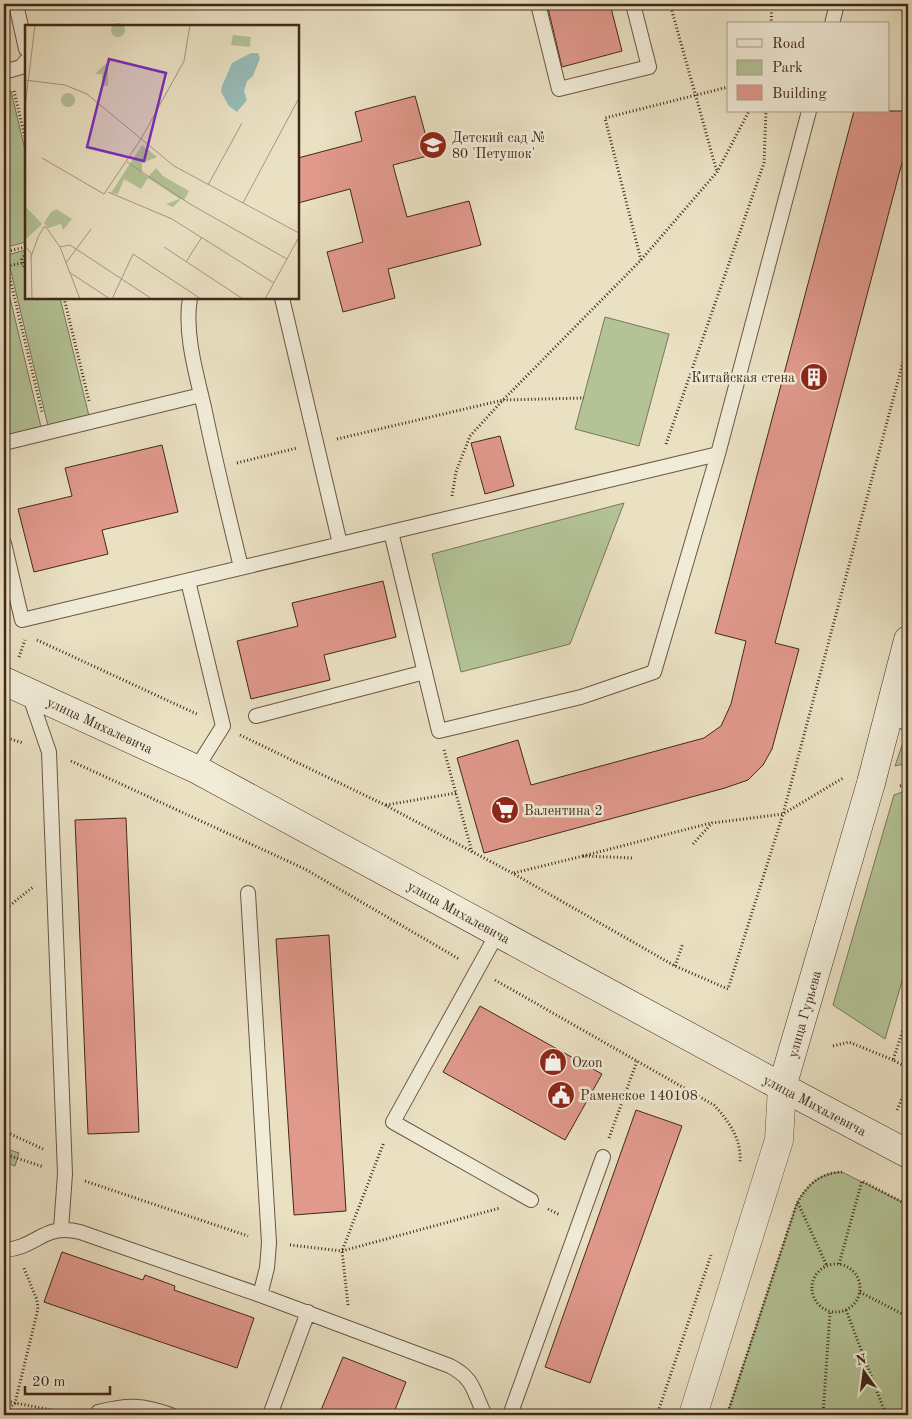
<svg xmlns="http://www.w3.org/2000/svg" width="912" height="1419" font-family="'Old Standard TT',serif">
	<style>
		.green { fill: #b3c396; stroke: #7a7658 }
		.building { fill: #e1998c; stroke: #412819 }
		.lines { fill: none; stroke-linecap: round; stroke-linejoin: round }
		.service-casing { stroke: #6b5644; stroke-width: 16 }
		.tertiary-casing { stroke: #6b5644; stroke-width: 29 }
		.secondary-casing { stroke: #412819; stroke-width: 29 }
		.path { stroke: #412819; stroke-width: 3; stroke-dasharray: 1 2.5; stroke-linecap: butt }
		.service { stroke: #f1ecd8; stroke-width: 14 }
		.tertiary { stroke: #f1ecd8; stroke-width: 28 }
		.secondary { stroke: #f1ecd8; stroke-width: 28 }
		.labels { text-anchor: middle; stroke-width: 5; stroke-linejoin: round; paint-order: stroke }
		.poi-label { font-size: 14px; fill: #412819; stroke: #f1ecd8; text-anchor: start }
		.street-label { font-size: 14px; fill: #412819; stroke: #f1ecd8 }
		.inset-road { fill: none; stroke: #a6977f; stroke-width: 1 }
		.view { fill: #7b2cbf; fill-opacity: 0.15; stroke: #7b2cbf; stroke-width: 2.5 }
		.inset-edge { fill: none; stroke: #412819; stroke-width: 2.5 }
	</style>
	<rect width="100%" height="100%" fill="#eae1c3"/>
	<filter id="stains"><feTurbulence type="fractalNoise" baseFrequency=".004" numOctaves="4"/><feColorMatrix values="0 0 0 0 .2 0 0 0 0 .09 0 0 0 0 .02 0 0 0 .5 -.17"/></filter>
	<radialGradient id="worn" r=".72"><stop offset=".6" stop-color="#630" stop-opacity="0"/><stop offset="1" stop-color="#630" stop-opacity=".3"/></radialGradient>
	<path class="green" d="M11,91l15,63v88l-19,5 -3,-13v-141z
		M26,250v48h34l29,118 -41,10 -41,-171z
		M4,273l37,154 -37,9z
		M605,317l64,17 -30,112 -64,-17z
		M624,503l-54,141 -109,28 -29,-118z
		M907,731l1,32 -13,3z
		M908,790v171l-23,78 -52,-34 61,-210z
		M4,1148l15,5 -4,13 -11,-4z
		M842,1172l66,33v210h-181l70,-212c11,-19 23,-30 45,-31z"/>
	<path class="building" d="M547,4h63l12,47 -60,16z
		M415,96l16,59 -38,10 14,52 62,-16 12,44 -93,24 7,29 -52,14 -16,-60 36,-10 -13,-53 -52,14v-45l64,-17 -7,-29z
		M854,111h54v29l-133,503 24,6 -27,100 -9,16 -15,15 -23,8 -241,65 -27,-95 61,-18 13,45 173,-47 17,-12 10,-22 15,-63 -31,-8z
		M500,436l14,50 -29,8 -14,-51z
		M162,445l16,67 -76,18 6,24 -74,18 -16,-63 54,-13 -7,-28z
		M383,581l13,56 -72,18 6,25 -79,19 -14,-58 61,-15 -6,-23z
		M126,818l13,314 -51,2 -13,-314z
		M329,935l17,276 -52,4 -18,-276z
		M480,1006l122,68 -37,66 -122,-68z
		M636,1110l46,16 -92,257 -45,-16z
		M62,1252l81,28 2,-5 30,11 -1,4 80,28 -17,50 -193,-66z
		M343,1357l63,25 -13,33h-74z"/>
	<g class="lines">
		<g class="service-casing">
			<path id="service" d="M16,4l10,45
				M538,4l21,85 90,-22 -16,-63
				M832,24l5,-20
				M4,72l17,-5 5,-6
				M190,298c-6,34 6,75 14,109 11,54 24,107 37,160
				M282,298l58,246
				M4,443l197,-48
				M391,532l327,-78
				M4,543l18,77 369,-88 48,199 142,-34 73,-25 64,-218 91,-343
				M188,581l35,145 -27,43
				M29,694l20,58 16,422 -4,55
				M256,716l169,-44
				M889,718l19,5
				M248,893l21,350 -2,25 -7,27
				M497,934l-104,188 138,78
				M4,1250c33,-2 39,-27 76,-18l180,63 190,71c25,13 23,26 35,49
				M98,1412c31,-8 44,-7 73,3
				M270,1415l38,-103
				M510,1415l93,-258"/>
		</g>
		<g class="tertiary-casing">
			<path id="tertiary" d="M693,1415l86,-275 3,-53"/>
		</g>
		<g class="secondary-casing">
			<path id="secondary" d="M4,681l192,88 586,318 126,67
				M782,1087l89,-304 37,-143"/>
		</g>
		<path class="path" d="M670,4l47,168
			M771,24l1,-20
			M14,91l12,51
			M4,252l22,-5
			M26,253l-4,6 2,8 2,2
			M4,254l38,158
			M641,260l-36,-142 123,-31
			M7,266l16,-3
			M64,298l25,103
			M337,439l166,-39 138,-140 76,-88 32,-61
			M666,444l98,-281 2,-52
			M237,463l60,-15
			M452,496l4,-24 14,-36 33,-36 81,-2
			M37,640l162,75
			M19,657l6,-17
			M240,735l145,70 129,69 161,92 53,23 55,-175 125,-471
			M4,737l19,6
			M444,750l28,102
			M71,761l234,108 154,90
			M900,786l8,-2
			M386,805l70,-12
			M693,844l19,-21 71,-9 60,-36
			M583,856l128,-33
			M514,873l69,-17 51,2
			M4,910l29,-23
			M675,966l8,-23
			M495,980l219,125c15,16 28,35 26,58
			M908,1015l-15,45 15,8
			M833,1046l16,-4 44,18
			M897,1110l11,-25
			M4,1131l39,18
			M609,1138l28,-77
			M4,1154l40,13
			M85,1181l163,55
			M798,1203l29,63
			M548,1209l12,6
			M290,1245l52,6 158,-43
			M812 1288a24 24 0 1 1 48 0a24 24 0 1 1-48 0Z
			M839,1264l23,-83 46,24
			M860,1292l48,25
			M348,1305l-6,-54 42,-109
			M846,1310l40,105
			M4,1400l11,3 23,-94 -1,-9 -13,-32
			M4,1413l11,-10 63,12
			M657,1415l54,-160
			M727,1415l70,-212c11,-19 23,-30 45,-31
			M823,1415l7,-103"/>
		<use href="#service" class="service"/>
		<use href="#tertiary" class="tertiary"/>
		<use href="#secondary" class="secondary"/>
	</g>
	<defs>
		<g id="school-disc" transform="scale(1.4375)"><circle r="9.5" fill="#8f2418" stroke="#f1ecd8"/><path d="M0-5L7-2L0 1L-7-2ZM-4 1L0 2.5L4 1V4Q0 6-4 4Z" fill="#fff"/></g>
		<g id="building-disc" transform="scale(1.4375)"><circle r="9.5" fill="#8f2418" stroke="#f1ecd8"/><path d="M-4-6H4V6H1V3H-1V6H-4ZM-2.5-4.3h1.7v1.8h-1.7ZM.8-4.3h1.7v1.8H.8ZM-2.5-1h1.7V.8h-1.7ZM.8-1h1.7V.8H.8Z" fill="#fff"/></g>
		<g id="supermarket-disc" transform="scale(1.4375)"><circle r="9.5" fill="#8f2418" stroke="#f1ecd8"/><path d="M-6-5.5h2.5l.6 2H6L4.5 2H-2.5L-4.4-4H-6ZM-1.5 3.2a1.3 1.3 0 1 0 .1 0ZM3 3.2a1.3 1.3 0 1 0 .1 0Z" fill="#fff"/></g>
		<g id="shop-disc" transform="scale(1.4375)"><circle r="9.5" fill="#8f2418" stroke="#f1ecd8"/><path d="M-5-2.5h2.3a2.7 3.5 0 0 1 5.4 0H5L5.5 6h-11ZM-1.5-2.5h3a1.5 2.3 0 0 0-3 0Z" fill="#fff"/></g>
		<g id="civic-disc" transform="scale(1.4375)"><circle r="9.5" fill="#8f2418" stroke="#f1ecd8"/><path d="M-.6-6.5H3V-4.5H.6V-3L4-1V1h2V6H-6V1h2V-1L-.6-3ZM-1.2 2.5V6h2.4V2.5Z" fill="#fff"/></g>
	</defs>
	<g fill-rule="evenodd">
		<use href="#school-disc" x="433" y="145"/>
		<use href="#building-disc" x="814" y="377"/>
		<use href="#supermarket-disc" x="505" y="810"/>
		<use href="#shop-disc" x="553" y="1062"/>
		<use href="#civic-disc" x="561" y="1095"/>
	</g>
	<g class="labels">
		<g class="poi-label">
			<text x="452" y="142">Детский сад №<tspan x="452" dy="16">80 'Петушок'</tspan></text>
			<text x="795" y="382" text-anchor="end">Китайская стена</text>
			<text x="524" y="815">Валентина 2</text>
			<text x="572" y="1067">Ozon</text>
			<text x="580" y="1100">Раменское 140108</text>
		</g>
		<g class="street-label">
			<text transform="translate(100 725) rotate(25)" y="5">улица Михалевича</text>
			<text transform="translate(459 912) rotate(29)" y="5">улица Михалевича</text>
			<text transform="translate(804 1014) rotate(-74)" y="5">улица Гурьева</text>
			<text transform="translate(815 1105) rotate(28)" y="5">улица Михалевича</text>
		</g>
	</g>
	<g transform="translate(25 25)">
		<rect width="274" height="274" fill="#eae1c3"/>
		<path d="M86 5a7 7 0 1 1 14 0a7 7 0 1 1-14 0ZM208,10l18,2 -1,10 -19,-2zM80,39l3,1v21h-6v-12h-7zM36 75a7 7 0 1 1 14 0a7 7 0 1 1-14 0ZM117,120l15,12 -15,6v10l6,4 8,-9 7,8 26,15 -5,9 -3,-1 -8,8 -7,-3 14,-5 -32,-21 -7,11 -17,-10 -6,15 -7,-1zM0,181l17,18 -17,16zM31,184l16,10 -9,11 -2,-6 -13,4 -4,-5 7,-11z" fill="#b3c396"/>
		<path d="M226,28h7l2,5 -7,18 -6,5 -3,10 3,9 -10,12 -8,-6 -8,-14 1,-6 10,-23z" fill="#98bcb8"/>
		<path class="inset-road" d="M0,55l40,5 22,9 87,72 125,67M0,82l10,-82M116,114l43,-78 6,-36M17,133l62,36 37,-55M102,137l63,42 97,55M183,160l34,-62M83,167l64,27 102,64M218,178l56,-105M0,221l6,7 1,46M35,222l10,-2 82,54M139,222l79,52M6,232l7,-20 6,-10h2l14,20 20,52M161,237l16,-25M41,238l25,-34M44,247l41,27M87,274l21,-45 68,45M240,274l34,-62"/>
		<path class="view" d="M84,34l57,14 -22,88 -57,-14z"/>
		<rect width="274" height="274" class="inset-edge"/>
	</g>
	<rect width="912" height="1419" fill="none" stroke="#eae1c3" stroke-width="20"/>
	<rect x="5" y="5" width="902" height="1409" fill="none" stroke="#412819" stroke-width="2.5"/>
	<rect x="10" y="10" width="892" height="1399" fill="none" stroke="#412819"/>
	<rect x="727" y="22" width="162" height="90" fill="#f1ecd8" stroke="#ab9e8c"/>
	<rect x="737" y="39" width="25" height="8" fill="#f1ecd8" stroke="#ab9e8c"/>
	<text x="772" y="48" font-size="15" fill="#412819">Road</text>
	<rect x="737" y="60" width="25" height="15" fill="#b3c396" stroke="#ab9e8c"/>
	<text x="772" y="72" font-size="15" fill="#412819">Park</text>
	<rect x="737" y="85" width="25" height="15" fill="#e1998c" stroke="#ab9e8c"/>
	<text x="772" y="98" font-size="15" fill="#412819">Building</text>
	<g transform="translate(864 1372) rotate(346)" stroke="#f1ecd8" stroke-width="4" paint-order="stroke">
	<path d="M0-4L9 19L0 12L-9 19Z" fill="#412819"/>
	<text y="-8" font-size="14" font-weight="bold" text-anchor="middle" fill="#412819">N</text>
	</g>
	<path d="M25 1386v8h85v-8" fill="none" stroke="#412819" stroke-width="2.5"/>
	<text x="32" y="1386" font-size="15" fill="#412819" stroke="#f1ecd8" stroke-width="4" paint-order="stroke">20 m</text>
	<rect width="100%" height="100%" filter="url(#stains)"/>
	<rect width="100%" height="100%" fill="url(#worn)"/>
</svg>
